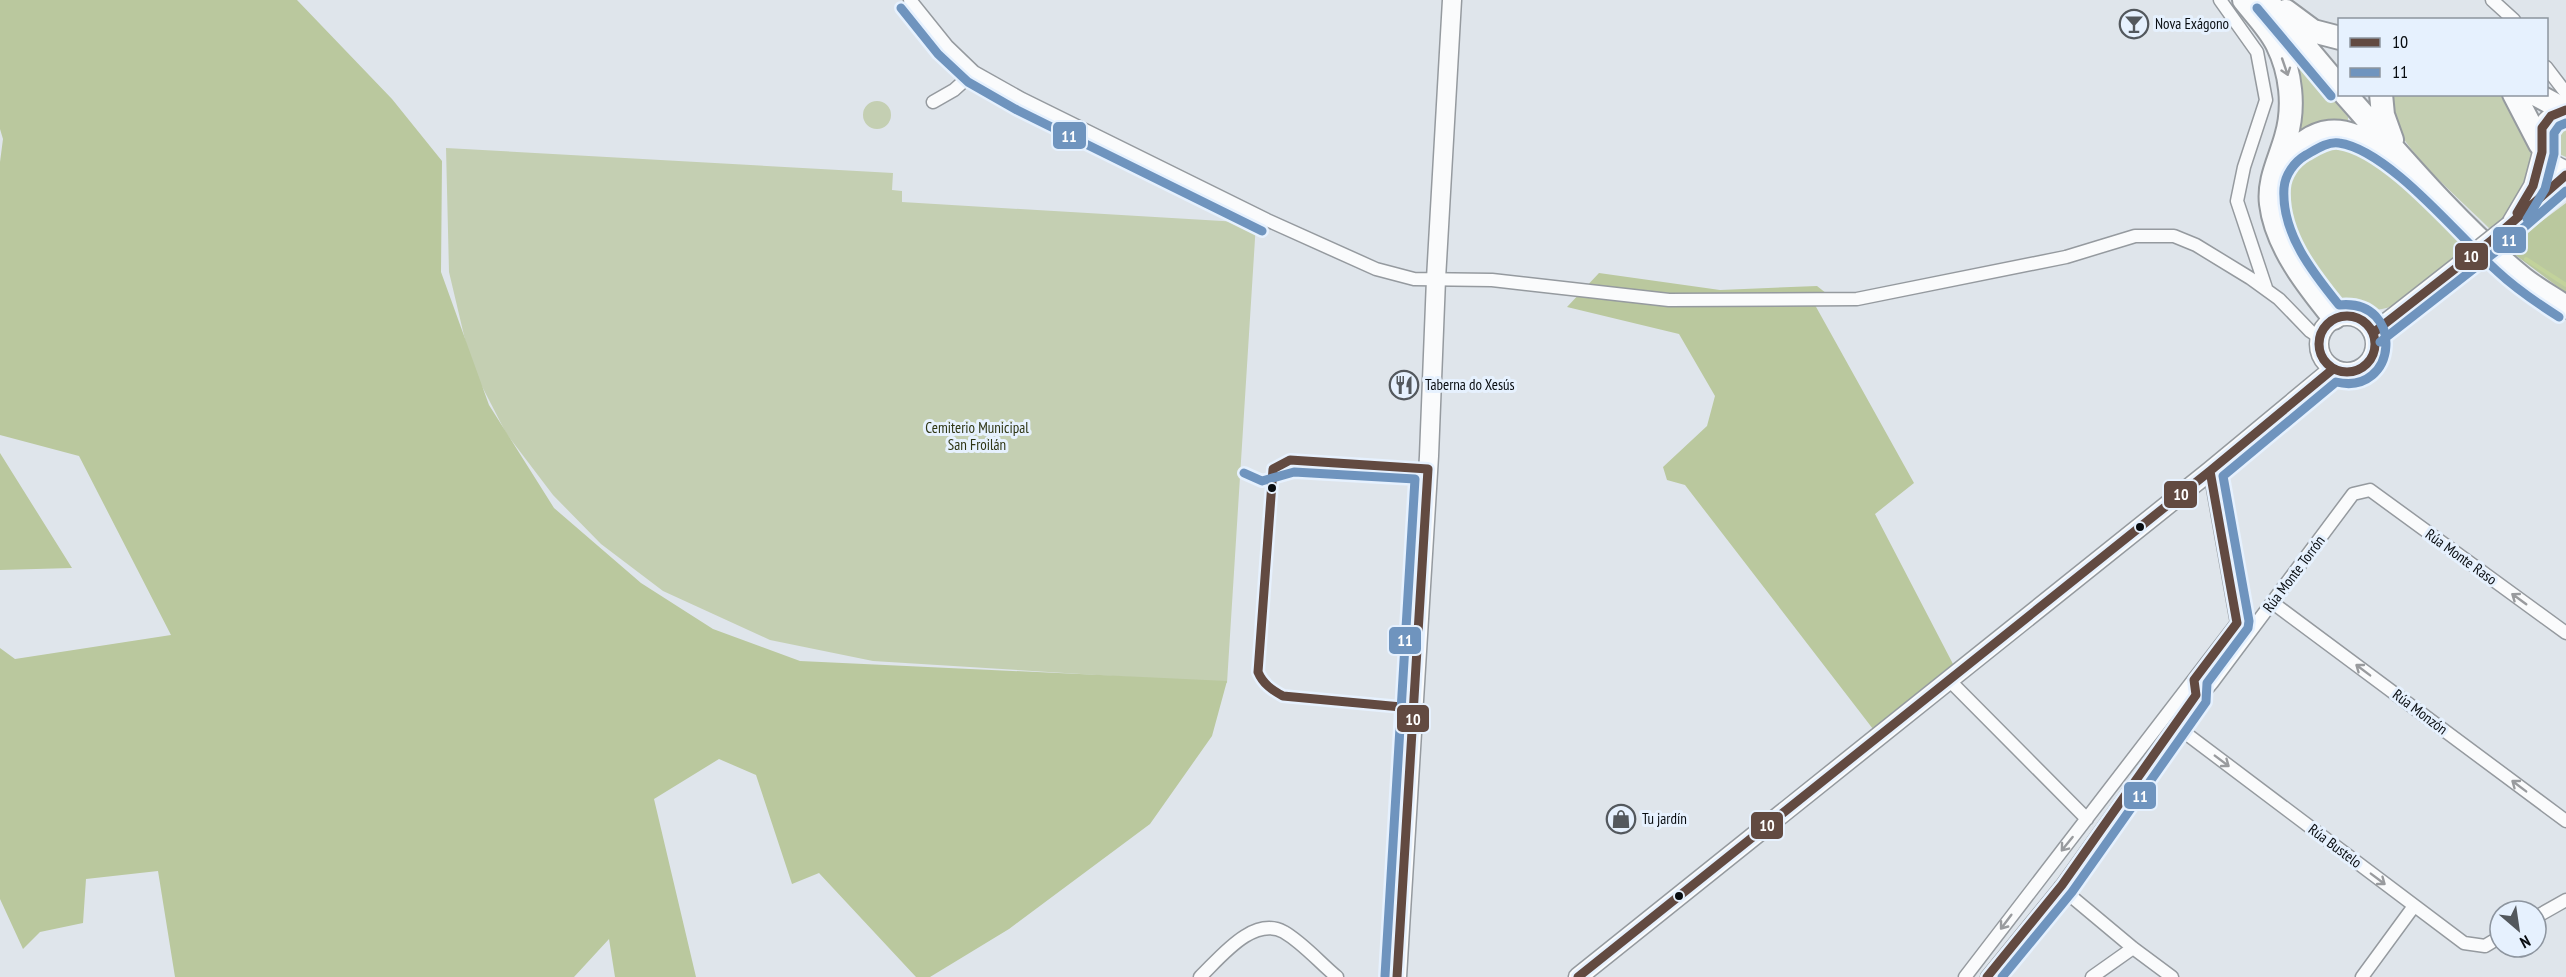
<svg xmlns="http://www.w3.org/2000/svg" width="2566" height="977" font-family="'PT Sans Narrow',sans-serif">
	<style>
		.green { fill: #c4cfb2 }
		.forest { fill: #bac89e }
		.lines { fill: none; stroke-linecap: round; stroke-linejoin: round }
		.stream { stroke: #c2d29b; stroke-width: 4 }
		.street-casing { stroke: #959a9f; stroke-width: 15 }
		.secondary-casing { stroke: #959a9f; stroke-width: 21 }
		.highway-casing { stroke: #959a9f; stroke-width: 26 }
		.street { stroke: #fafbfc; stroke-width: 12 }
		.secondary { stroke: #fafbfc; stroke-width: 18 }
		.highway { stroke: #fafbfc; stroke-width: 22 }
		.secondary-bridge-casing { stroke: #959a9f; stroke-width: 21; stroke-linecap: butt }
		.secondary-bridge { stroke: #fafbfc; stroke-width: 18 }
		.bus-1-casing { stroke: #e6f1fe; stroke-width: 14 }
		.bus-2-casing { stroke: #e6f1fe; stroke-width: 14 }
		.bus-1 { stroke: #624a41; stroke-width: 9 }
		.bus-2 { stroke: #6f94be; stroke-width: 9 }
		.oneway { stroke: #999b9e }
		.bus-dot { fill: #080c10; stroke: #e6f1fe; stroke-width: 2 }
		.labels { text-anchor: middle; stroke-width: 6; stroke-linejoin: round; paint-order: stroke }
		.poi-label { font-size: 15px; fill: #080c10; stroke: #e6f1fe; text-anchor: start }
		.park-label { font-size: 15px; fill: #2e3513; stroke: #e6f1fe }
		.street-label { font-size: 15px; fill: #080c10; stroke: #e6f1fe }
		.line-badge { stroke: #e6f1fe; stroke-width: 2 }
		.badge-label { font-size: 16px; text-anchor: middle; font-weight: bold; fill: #fff }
	</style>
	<rect width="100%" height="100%" fill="#dfe5eb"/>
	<path class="green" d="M2292,53l56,64v3l-53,12z
		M2390,95h113c9,16 21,32 27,50 11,30 -18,66 -40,84 -27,-27 -73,-66 -92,-99 -6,-11 -7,-23 -8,-35z
		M863 115a14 14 0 1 1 28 0a14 14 0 1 1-28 0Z
		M2566,117v40l-9,-4 -8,-13 4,-15z
		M2340,139l47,25 80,83c-17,14 -58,52 -75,59 -15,7 -44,5 -57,-7 -36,-34 -78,-120 -21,-154 7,-4 18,-4 26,-6z
		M446,148l447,25 -1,17 10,1v11l354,21 -29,460 -354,-22 -103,-21 -107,-49 -62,-47 -48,-49 -47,-62 -35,-68 -22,-93z"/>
	<path class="forest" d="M0,0h297l95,99 50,62 -1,111 48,133 65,103 87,75 72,46 87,32 427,20 -15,55 -62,88 -141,105 -79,48h-14l-97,-104 -27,11 -36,-109 -37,-16 -65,40 42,178h-81l-6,-38 -35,38h-399l-17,-106 -72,8 -3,44 -43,9 -17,17 -23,-50v-251l15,11 156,-24 -92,-179 -79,-21v-273l3,-23 -3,-10z
		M2566,203v90l-60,-45z
		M1599,273l121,17 97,-4 14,11 -16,8 99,178 -39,31 78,150 -80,65 -188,-244 -18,-5 -4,-13 44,-41 8,-30 -36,-62 -112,-27z
		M0,453l72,115 -72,2z"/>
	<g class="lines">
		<path class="stream" d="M2526,259l40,26"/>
		<g class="street-casing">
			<path id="street" d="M910,0l37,46 27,26 48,27 245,121 109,49 38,10 78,1 177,20 188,-1 209,-42 69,-21h39l22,9 54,33 29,21 31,32 9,6
				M2220,0l37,52 9,48 -22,67 -7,34 29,87
				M2492,0l22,20
				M2546,67l20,26
				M933,102l21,-12 20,-18
				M2273,603l293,218
				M1949,680l138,139
				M2194,680l18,3 141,-189 17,-4 196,143
				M2212,683l-36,43 288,217 21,3 15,-9
				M2060,887l73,61 39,29
				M2536,917l30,-17
				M1200,977c20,-19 53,-62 84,-45 19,11 36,31 53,45
				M1965,977l272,-354 -27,-152
				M1987,977l75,-92 117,-164
				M2092,977l41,-29
				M2362,977l52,-71"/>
		</g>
		<g class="secondary-casing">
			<path id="secondary" d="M2566,110c-36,9 -34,49 0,60
				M2525,211l41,-36
				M2510,225l23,-39 9,-34
				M2319 344a28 28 0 1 1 56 0a28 28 0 1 1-56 0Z
				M2373,333l88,-69
				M1397,977l32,-521 7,-177 16,-279
				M1578,977l632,-506 123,-102"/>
		</g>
		<g class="highway-casing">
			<path id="highway" d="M2244,0c11,14 25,28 33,44 14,28 18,63 9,93 -6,22 -18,43 -15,67 5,42 37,82 63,114
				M2266,0l74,88
				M2286,11l27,20 27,7
				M2345,94c56,63 110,128 175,182 14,12 31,21 46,31
				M2381,94l2,21 9,25
				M2514,94l26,50
				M2535,94l30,16
				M2279,166c37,-43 62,-44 107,-13"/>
		</g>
		<use href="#street" class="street"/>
		<use href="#secondary" class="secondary"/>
		<use href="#highway" class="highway"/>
		<g class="secondary-bridge-casing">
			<path id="secondary-bridge" d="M2461,264l49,-39"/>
		</g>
		<use href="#secondary-bridge" class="secondary-bridge"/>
		<g class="bus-1-casing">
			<path id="bus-1" d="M2517,213l16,-27 9,-34v-24l9,-12 15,-6
				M2319 344a28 28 0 1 1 56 0a28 28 0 1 1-56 0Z
				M2373,333l119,-93 74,-65
				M1397,977l31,-508 -138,-9 -17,9 -15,203c5,12 14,18 25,24l129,12
				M1578,977l632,-506 123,-102
				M1987,977l75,-92 134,-190 -2,-15 43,-57 -27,-152"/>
		</g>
		<g class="bus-2-casing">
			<path id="bus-2" d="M901,8l37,46 30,28 49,28 245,121
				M2257,8l74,88
				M2527,219l18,-30 9,-35v-21l5,-7 7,-3
				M2380,342l119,-93 67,-58
				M1244,473l18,8 32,-9 121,7 -30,497
				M2002,977l70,-85 134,-190 1,-19 41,-55 1,-7 -26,-145 113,-94c62,15 70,-84 3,-77 -26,-32 -58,-72 -55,-117 1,-13 10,-26 22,-33 9,-5 22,-14 33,-12 50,7 120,94 158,128 19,18 40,32 62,46"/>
		</g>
		<use href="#bus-1" class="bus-1"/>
		<use href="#bus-2" class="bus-2"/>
	</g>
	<defs><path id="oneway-shaft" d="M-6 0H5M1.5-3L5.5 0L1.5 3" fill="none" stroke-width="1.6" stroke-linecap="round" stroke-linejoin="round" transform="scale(1.5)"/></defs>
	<g class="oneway">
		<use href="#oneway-shaft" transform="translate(2285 67) rotate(71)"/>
		<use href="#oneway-shaft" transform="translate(2519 599) rotate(-144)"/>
		<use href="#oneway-shaft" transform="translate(2363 670) rotate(-143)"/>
		<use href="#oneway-shaft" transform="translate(2222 761) rotate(37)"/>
		<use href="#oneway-shaft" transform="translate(2519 786) rotate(-143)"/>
		<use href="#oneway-shaft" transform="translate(2067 844) rotate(129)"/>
		<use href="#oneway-shaft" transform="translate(2378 879) rotate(37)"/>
		<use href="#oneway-shaft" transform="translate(2006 922) rotate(127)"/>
	</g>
	<defs>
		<g id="bar-ring" transform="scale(1.5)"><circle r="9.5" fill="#e6f1fe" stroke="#53585d" stroke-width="1.5"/><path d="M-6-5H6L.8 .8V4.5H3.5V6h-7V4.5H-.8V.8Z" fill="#53585d"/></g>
		<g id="restaurant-ring" transform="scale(1.5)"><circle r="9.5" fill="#e6f1fe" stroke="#53585d" stroke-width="1.5"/><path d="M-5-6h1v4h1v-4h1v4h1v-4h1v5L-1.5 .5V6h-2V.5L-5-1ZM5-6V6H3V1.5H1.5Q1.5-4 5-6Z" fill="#53585d"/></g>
		<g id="shop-ring" transform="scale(1.5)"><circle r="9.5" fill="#e6f1fe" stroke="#53585d" stroke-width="1.5"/><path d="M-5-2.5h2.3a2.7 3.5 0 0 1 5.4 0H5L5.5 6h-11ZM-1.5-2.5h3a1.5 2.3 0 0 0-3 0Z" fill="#53585d"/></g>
	</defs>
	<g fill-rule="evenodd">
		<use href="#bar-ring" x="2134" y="24"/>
		<use href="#restaurant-ring" x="1404" y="385"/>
		<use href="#shop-ring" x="1621" y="819"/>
	</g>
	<g class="bus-dot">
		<circle cx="1272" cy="488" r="5"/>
		<circle cx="2140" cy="527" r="5"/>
		<circle cx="1679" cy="896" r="5"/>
	</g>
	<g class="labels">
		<g class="poi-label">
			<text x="2155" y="29">Nova Exágono</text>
			<text x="1425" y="390">Taberna do Xesús</text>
			<text x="1642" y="824">Tu jardín</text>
		</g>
		<g class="park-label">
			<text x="977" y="433">Cemiterio Municipal<tspan x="977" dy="17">San Froilán</tspan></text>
		</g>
		<g class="street-label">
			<text transform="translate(2461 557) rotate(36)" y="5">Rúa Monte Raso</text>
			<text transform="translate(2294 574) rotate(-53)" y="5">Rúa Monte Torrón</text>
			<text transform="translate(2420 712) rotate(37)" y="5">Rúa Monzón</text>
			<text transform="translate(2335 846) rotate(37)" y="5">Rúa Bustelo</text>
		</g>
	</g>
	<g class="line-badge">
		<rect x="1052" y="121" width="35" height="29" rx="6" fill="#6f94be"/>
		<rect x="2492" y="226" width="35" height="28" rx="6" fill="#6f94be"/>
		<rect x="2454" y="242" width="35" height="29" rx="6" fill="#624a41"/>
		<rect x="2163" y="480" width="35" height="29" rx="6" fill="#624a41"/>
		<rect x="1388" y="626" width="34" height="29" rx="6" fill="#6f94be"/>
		<rect x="1396" y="704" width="34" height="29" rx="6" fill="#624a41"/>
		<rect x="2123" y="781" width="34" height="29" rx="6" fill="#6f94be"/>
		<rect x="1750" y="811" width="34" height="29" rx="6" fill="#624a41"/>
	</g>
	<g class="badge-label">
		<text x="1069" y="142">11</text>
		<text x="2509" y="246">11</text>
		<text x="2471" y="262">10</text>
		<text x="2181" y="500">10</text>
		<text x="1405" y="646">11</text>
		<text x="1413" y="725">10</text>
		<text x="2140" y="802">11</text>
		<text x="1767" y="831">10</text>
	</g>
	<rect x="2338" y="18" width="210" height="78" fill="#e6f1fe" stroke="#8d959f" stroke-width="1.5"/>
	<rect x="2350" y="38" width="30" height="9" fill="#624a41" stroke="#8d959f" stroke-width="1.5"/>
	<text x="2392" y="48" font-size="18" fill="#080c10">10</text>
	<rect x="2350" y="68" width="30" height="9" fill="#6f94be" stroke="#8d959f" stroke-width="1.5"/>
	<text x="2392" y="78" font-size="18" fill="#080c10">11</text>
	<g transform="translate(2518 929) rotate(151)"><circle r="28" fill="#e6f1fe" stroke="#8d959f" stroke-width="1.5"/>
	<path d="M0-4.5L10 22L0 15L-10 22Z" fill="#53585d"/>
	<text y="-9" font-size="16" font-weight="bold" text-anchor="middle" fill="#080c10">N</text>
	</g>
</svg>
